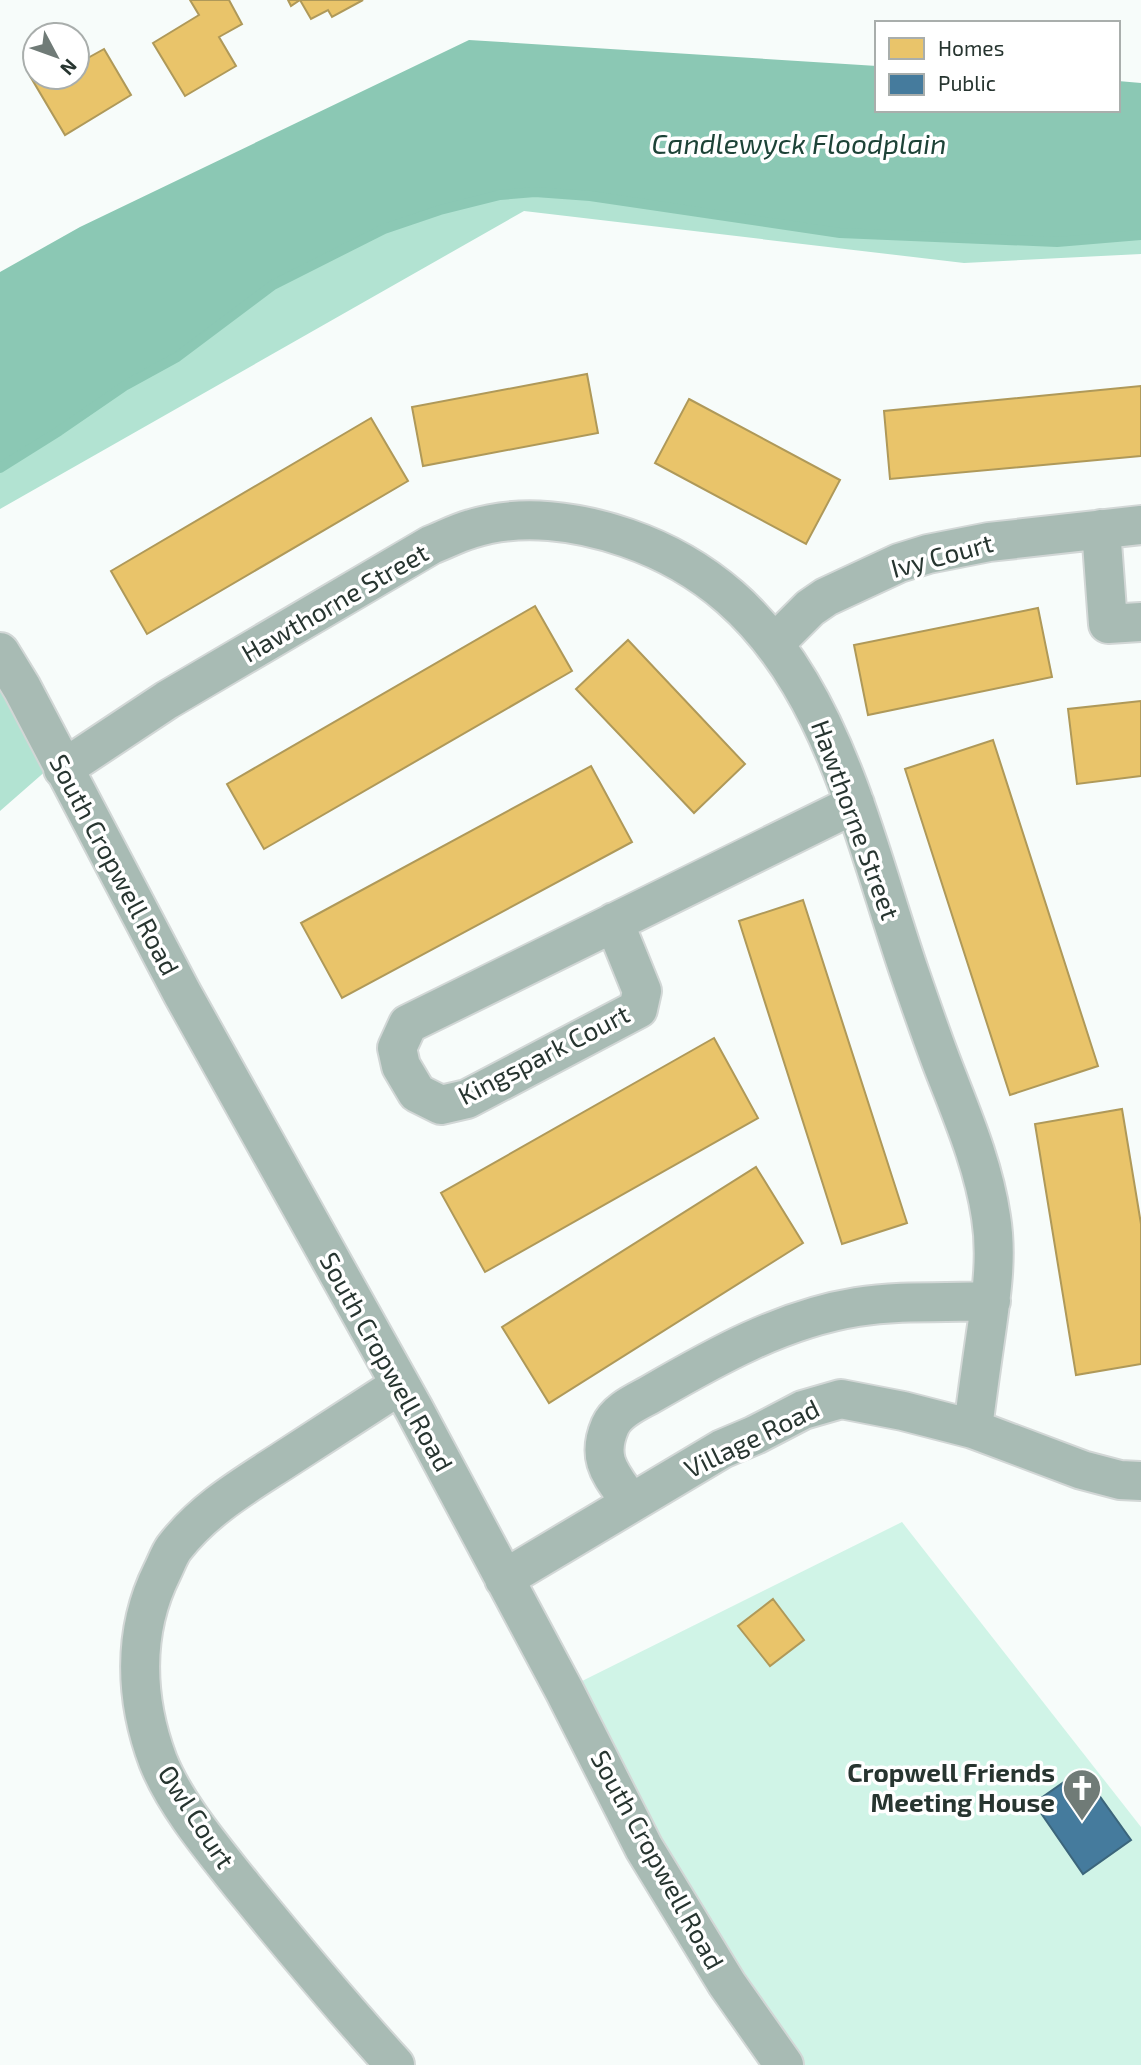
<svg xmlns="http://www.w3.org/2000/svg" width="1141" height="2065" font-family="'Exo 2',sans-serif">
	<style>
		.green { fill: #d0f4e7 }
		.forest { fill: #b2e3d2 }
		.water { fill: #8bc8b4 }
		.homes { fill: #e9c46a; stroke: #af9959; stroke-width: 2 }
		.public { fill: #457b9d; stroke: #3c667c; stroke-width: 2 }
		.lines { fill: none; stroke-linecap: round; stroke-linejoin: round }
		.stream { stroke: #8bc8b4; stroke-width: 10 }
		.minor-casing { stroke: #d2d7d6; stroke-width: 42 }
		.minor { stroke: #a8bbb4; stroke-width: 38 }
		.labels { text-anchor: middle; stroke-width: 7; stroke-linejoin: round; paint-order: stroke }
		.street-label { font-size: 26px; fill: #273530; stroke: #fff }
		.poi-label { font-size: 26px; font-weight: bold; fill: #273530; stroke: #fff; text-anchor: end }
		.water-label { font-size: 28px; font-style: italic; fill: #1d4337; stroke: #fff }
	</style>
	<rect width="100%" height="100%" fill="#f7fcfa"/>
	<path class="green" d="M902,1522l239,305v238h-357l-220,-375z"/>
	<path class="forest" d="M535,192l55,4 250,37 217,9 84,-7v19l-177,9 -440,-52 -524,298v-41l59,-37 67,-46 51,-28 96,-72 55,-29 56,-27 56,-19 60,-15z
		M0,660l56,102 -56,49z"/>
	<path class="water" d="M469,40l408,26v44h241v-29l23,2v152l-84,7 -217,-9 -250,-37 -55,-4 -35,3 -60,15 -56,19 -111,56 -96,72 -51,28 -67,46 -59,37v-196l80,-45z"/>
	<path class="homes" d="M190,0h39l13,24 -23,13 17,29 -51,30 -32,-53 46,-28z
		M288,0h75l-31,17 -4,-7 -17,9 -11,-19 -9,6z
		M104,49l27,46 -66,40 -35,-59 5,-3v4h42v-13z
		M587,374l11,59 -175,33 -11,-59z
		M1141,386v70l-251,23 -6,-68z
		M689,399l151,81 -34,64 -151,-81z
		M371,418l37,63 -261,153 -36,-63z
		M535,606l37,65 -308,178 -37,-65z
		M1038,608l14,69 -184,38 -14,-70z
		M628,640l117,124 -51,49 -118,-124z
		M1141,701v75l-64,8 -9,-75z
		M993,740l105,326 -88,29 -105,-326z
		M591,766l41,76 -290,156 -41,-75z
		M803,900l104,323 -65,21 -103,-323z
		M714,1038l44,80 -273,154 -44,-79z
		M1122,1109l19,115v140l-65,11 -41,-251z
		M756,1167l47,76 -254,160 -47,-76z
		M773,1599l31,41 -34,26 -32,-40z"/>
	<path class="public" d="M1081,1770l50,70 -48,34 -49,-71z"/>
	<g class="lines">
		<path class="stream" d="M0,468l59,-37 67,-46 51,-28 96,-72 111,-56 56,-19 60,-15 35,-3 55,4 250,37 217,9 84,-7"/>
		<g class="minor-casing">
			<path id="minor" d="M1101,529l7,95 33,-2
				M774,644l36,-36 16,-11 73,-34 29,-9 61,-12 152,-17
				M0,652l22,36 160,305 232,416 150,281 80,158 83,136 57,81
				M63,769l104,-69 264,-155c13,-5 26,-12 40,-16 50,-16 107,-8 156,9 192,66 225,267 283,436 10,29 20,58 31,87 19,50 42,101 50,156 6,37 1,73 -4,109 -5,35 -10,69 -14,103
				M614,922l28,69 -4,18 -171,90 -26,6 -24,-12 -16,-27 -4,-18 11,-24 447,-220
				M631,1503c-18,-27 -36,-42 -21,-77 7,-16 27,-24 41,-32 64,-37 131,-75 206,-87 44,-7 90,-4 134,-6
				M504,1579l218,-130 33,-14 48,-25 38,-11 62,12 70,18 109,41 38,10 21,1
				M395,2065c-52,-57 -102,-117 -151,-177 -30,-38 -68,-82 -86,-127 -23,-61 -26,-129 4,-189 4,-8 7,-17 12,-24 30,-39 70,-62 110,-88 39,-25 77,-50 116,-75"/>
		</g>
		<use href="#minor" class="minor"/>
	</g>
	<defs>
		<g id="church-pin" transform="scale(2.0125)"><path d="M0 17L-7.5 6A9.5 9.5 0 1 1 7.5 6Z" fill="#707b77" stroke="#fff"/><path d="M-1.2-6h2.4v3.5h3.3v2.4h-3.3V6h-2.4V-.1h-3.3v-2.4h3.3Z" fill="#fff"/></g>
	</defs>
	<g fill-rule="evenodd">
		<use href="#church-pin" x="1082" y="1788"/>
	</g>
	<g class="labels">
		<g class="street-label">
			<text transform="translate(942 556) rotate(-15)" y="9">Ivy Court</text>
			<text transform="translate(335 603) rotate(-30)" y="9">Hawthorne Street</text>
			<text transform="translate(855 820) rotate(70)" y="9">Hawthorne Street</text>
			<text transform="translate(114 865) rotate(62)" y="9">South Cropwell Road</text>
			<text transform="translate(544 1055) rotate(-27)" y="9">Kingspark Court</text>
			<text transform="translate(386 1362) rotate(61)" y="9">South Cropwell Road</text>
			<text transform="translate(752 1439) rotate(-26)" y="9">Village Road</text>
			<text transform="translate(196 1817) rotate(57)" y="9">Owl Court</text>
			<text transform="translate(657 1860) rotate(61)" y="9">South Cropwell Road</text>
		</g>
		<g class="poi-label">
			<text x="1055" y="1782">Cropwell Friends<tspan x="1055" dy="30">Meeting House</tspan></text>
		</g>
		<g class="water-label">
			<text x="799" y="154">Candlewyck Floodplain</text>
		</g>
	</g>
	<rect x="875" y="21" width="245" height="91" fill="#ffffff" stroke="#a9aeac" stroke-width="2"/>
	<rect x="889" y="38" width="35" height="21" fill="#e9c46a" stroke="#a9aeac" stroke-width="2"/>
	<text x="938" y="56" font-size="21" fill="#273530">Homes</text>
	<rect x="889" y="74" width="35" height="21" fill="#457b9d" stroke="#a9aeac" stroke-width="2"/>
	<text x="938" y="91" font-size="21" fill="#273530">Public</text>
	<g transform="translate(56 56) rotate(131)"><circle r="33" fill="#ffffff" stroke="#a9aeac" stroke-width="2"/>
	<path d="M0-5L12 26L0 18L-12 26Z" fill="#707b77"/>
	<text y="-10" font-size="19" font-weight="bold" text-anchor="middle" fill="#273530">N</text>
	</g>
</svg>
